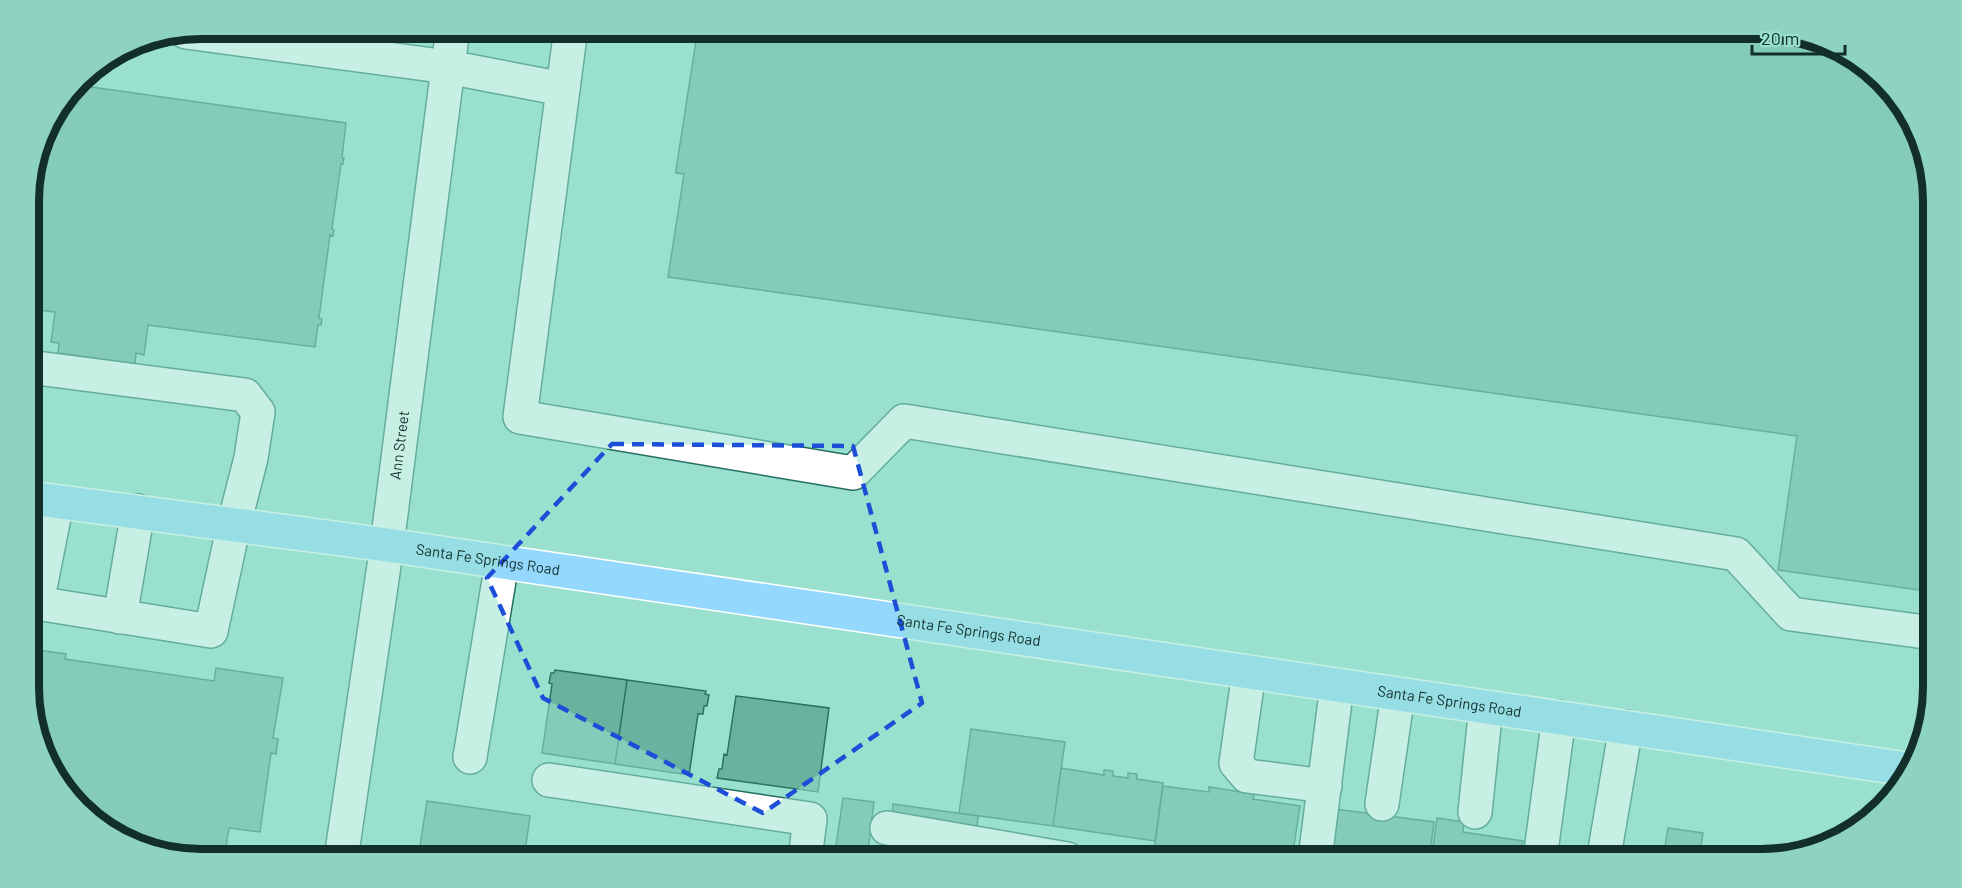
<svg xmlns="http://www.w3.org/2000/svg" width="1962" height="888" font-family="Barlow,sans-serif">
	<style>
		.building { fill: #6bb1a0; stroke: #2a7263; stroke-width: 1.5 }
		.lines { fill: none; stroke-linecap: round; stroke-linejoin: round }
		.minor-casing { stroke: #256e5f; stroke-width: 36 }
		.major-casing { stroke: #fff; stroke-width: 36 }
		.minor { stroke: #fff; stroke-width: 33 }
		.major { stroke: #94d8fe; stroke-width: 33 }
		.marked { fill: none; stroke: #1d4ed8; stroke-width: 4.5; stroke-dasharray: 12 8; stroke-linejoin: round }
		.labels { text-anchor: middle; stroke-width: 6; stroke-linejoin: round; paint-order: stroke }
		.street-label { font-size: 15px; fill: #122f29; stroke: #99e1ce }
		.rim { fill: none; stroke: #122f29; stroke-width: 8 }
	</style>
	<rect width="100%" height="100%" fill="#99e1ce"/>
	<path class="building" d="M698,28h1063l66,14 71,54 34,83 1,413 -155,-22 19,-134 -1129,-159 16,-103 -8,-1v-3z
		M77,85l269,38 -4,35h2l-1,6h-2l-9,65 2,1 -1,6 -3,-1 -11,83 3,1 -1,6h-3l-3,22 -167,-22 -4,30 -8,-2 -1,11 -77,-11 1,-10 -8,-1 4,-30 -26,-3v-120l17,-65z
		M30,649l36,5 -1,5 149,22 2,-13 67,10 -10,60 5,1 -2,15 -5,-1 -11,79 -31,-4 -5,31 -23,1 -66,-14 -71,-54 -34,-82z
		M555,670l72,10 -12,84 -73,-11 10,-69 -3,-1 2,-10h3z
		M627,680l79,11 -1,3 4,1 -2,11h-3l-1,8h-5l-9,61 -74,-11z
		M736,696l93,12 -11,84 -101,-14 2,-9h3l2,-15 3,1z
		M971,729l94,13 -12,84 -94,-13z
		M1061,768l43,7v-5l9,1v5l15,2v-5l9,1v5l26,4 -8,58 -102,-15z
		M1163,786l46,6v-5l45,7 -1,5 47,7 -8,53h-139z
		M843,798l31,4 -6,49 56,8h-90z
		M427,801l103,15 -6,43h-106z
		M893,804l85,12 -1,12 -85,-12z
		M1335,809l99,13 -5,37h-101z
		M1437,818l27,4 -1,10 60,9 -3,18h-89z
		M1668,828l35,5 -4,26h-36z"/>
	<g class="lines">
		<g class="minor-casing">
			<g id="minor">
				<path d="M571,28l-51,389 333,56 51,-52 832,133 55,60 142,19"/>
				<path d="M186,32l262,35 115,22"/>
				<path d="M29,367l216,28 13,17 -7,46 -17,66 -23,107 -181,-29"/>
				<path d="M37,603l20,-101"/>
				<path d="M120,617l18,-106"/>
				<path d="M1249,672l-13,91 11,13 78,10"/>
				<path d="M470,757l32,-195"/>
				<path d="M549,780l261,39 -5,40"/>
				<path d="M1382,804l16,-110"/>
				<path d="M1475,812l11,-105"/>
				<path d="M887,828l180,31"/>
				<path d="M1605,850l21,-123"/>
				<path id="s1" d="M341,859l46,-314 66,-517"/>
				<path d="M1315,859l22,-174"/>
				<path d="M1540,859l19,-142"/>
			</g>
		</g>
		<g class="major-casing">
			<g id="major">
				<path id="s2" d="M30,498l357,47 1520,224"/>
			</g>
		</g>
		<use href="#minor" class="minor"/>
		<use href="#major" class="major"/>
	</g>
	<path d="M0 0H1962V888H0ZM612,444l241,2 69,257 -159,110 -220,-115 -56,-120z" fill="#99e1ce" fill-opacity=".55" fill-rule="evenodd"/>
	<path class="marked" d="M612,444l241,2 69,257 -159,110 -220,-115 -56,-120z"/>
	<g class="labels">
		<g class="street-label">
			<text dy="5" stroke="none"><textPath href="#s1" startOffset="418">Ann Street</textPath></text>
			<text dy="5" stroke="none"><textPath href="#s2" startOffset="462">Santa Fe Springs Road</textPath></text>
			<text dy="5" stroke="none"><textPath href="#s2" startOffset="948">Santa Fe Springs Road</textPath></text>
			<text dy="5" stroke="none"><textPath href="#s2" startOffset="1434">Santa Fe Springs Road</textPath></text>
		</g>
	</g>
	<path d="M0 0H1962V888H0ZM201 39H1761A162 162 0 0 1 1923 201V687A162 162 0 0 1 1761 849H201A162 162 0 0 1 39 687V201A162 162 0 0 1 201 39Z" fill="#8ed3c1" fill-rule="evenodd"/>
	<path class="rim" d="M201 39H1761A162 162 0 0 1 1923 201V687A162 162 0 0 1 1761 849H201A162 162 0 0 1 39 687V201A162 162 0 0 1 201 39Z"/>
	<path d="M1752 45v9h93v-9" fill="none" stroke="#122f29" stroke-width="3"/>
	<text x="1761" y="45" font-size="18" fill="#122f29" stroke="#99e1ce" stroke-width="4.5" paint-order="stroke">20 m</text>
</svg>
